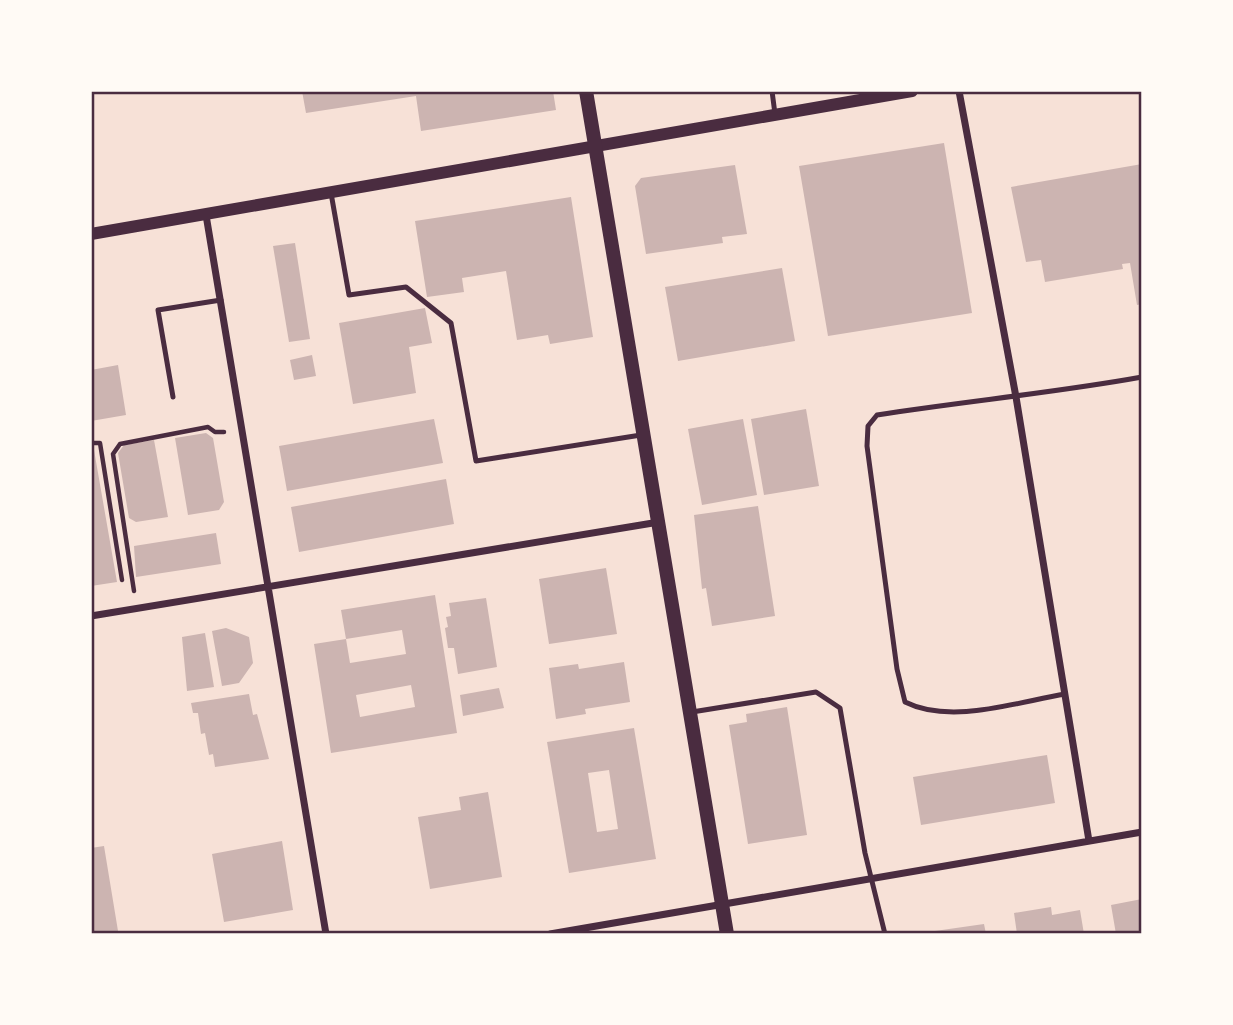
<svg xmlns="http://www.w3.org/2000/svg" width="1233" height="1025" font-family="'Nunito Sans',sans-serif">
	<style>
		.building { fill: #ccb4b1; fill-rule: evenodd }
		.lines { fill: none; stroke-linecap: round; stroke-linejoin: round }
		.path { stroke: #4a2c40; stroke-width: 4.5 }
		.service { stroke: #4a2c40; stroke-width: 5 }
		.minor { stroke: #4a2c40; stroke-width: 7 }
		.tertiary { stroke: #4a2c40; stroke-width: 12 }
		.secondary { stroke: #4a2c40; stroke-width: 14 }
		.neatline { fill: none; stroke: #4a2c40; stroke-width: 2.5 }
	</style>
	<rect width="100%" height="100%" fill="#f7e1d7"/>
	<path class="building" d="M302,91h251l3,19 -135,21 -5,-35 -110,17z
		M944,143l28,170 -144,23 -29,-170z
		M1142,164v140l-5,1 -7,-42 -8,1 1,5 -78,13 -4,-22 -15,2 -15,-75z
		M735,165l12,69 -25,3 1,6 -77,11 -11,-68 6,-8z
		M571,197l22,140 -43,7 -2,-9 -31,5 -11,-69 -44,7 2,14 -37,5 -12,-76z
		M295,243l15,96 -21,3 -16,-96z
		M782,268l13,73 -117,20 -13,-74z
		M425,308l7,35 -23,4 7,46 -63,11 -14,-81z
		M312,355l4,21 -22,4 -4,-20z
		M118,365l8,50 -35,6v-51z
		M806,409l13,77 -55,9 -13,-76z
		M434,419l9,44 -156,28 -8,-45z
		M743,419l14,76 -55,10 -14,-76z
		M206,433l7,5 11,64 -5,8 -31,5 -13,-77z
		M154,440l14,77 -32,5 -7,-4 -11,-65 6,-8z
		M94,450l23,132 -26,4v-135z
		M446,479l8,45 -155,28 -8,-45z
		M758,506l17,110 -63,10 -6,-38 -4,1 -8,-74z
		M216,533l5,31 -85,13 -2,-31z
		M606,568l11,66 -68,10 -10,-65z
		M435,595l22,138 -126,20 -17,-109 32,-5 4,24 56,-9 -4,-24 -56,9 -5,-29zM411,685l4,22 -55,10 -4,-22z
		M486,598l11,69 -39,7 -4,-26h-6l-3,-20 3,-1 -2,-10 5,-1 -2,-13z
		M226,628l23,9 4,26 -14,20 -17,3 -10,-55z
		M205,633l9,54 -27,4 -5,-54z
		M624,662l6,40 -45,7 1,5 -30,5 -7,-51 29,-4 1,5z
		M499,688l5,20 -41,8 -3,-21z
		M249,694l4,21 4,-1 12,45 -54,8 -2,-13 -4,1 -4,-22 -4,1 -3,-21h-5l-2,-10z
		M787,707l20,128 -59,9 -19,-119 18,-3 -1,-8z
		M634,728l22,131 -87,14 -22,-131zM609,770l9,59 -21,3 -9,-59z
		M1047,755l8,48 -134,22 -8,-48z
		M488,792l14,85 -72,12 -12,-72 43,-7 -2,-13z
		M282,841l11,69 -69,12 -12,-68z
		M104,846l14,85 -27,3v-86z
		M1142,899v35h-26l-5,-29z
		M1051,907l1,8 28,-5 4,24h-67l-3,-21z
		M984,924l2,10h-58v-2z"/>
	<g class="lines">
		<path class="path" d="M91,443h9l22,137
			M134,591l-21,-137 7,-10 88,-17 7,5h9"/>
		<path class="service" d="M772,91l3,23
			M331,193l18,102 57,-8 45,36 25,138 165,-26
			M173,397l-15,-87 63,-10
			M1065,694c-48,8 -114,31 -160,8l-8,-33 -30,-223 1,-20 9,-11c88,-14 177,-22 265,-38
			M692,712l124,-20 24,16 25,145 20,81"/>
		<path class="minor" d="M959,91l57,306 73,444
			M206,215l120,719
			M91,616l568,-94
			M550,934l592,-102"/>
		<path class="tertiary" d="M91,234l821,-143"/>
		<path class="secondary" d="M586,91l141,843"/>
	</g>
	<rect width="1233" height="1025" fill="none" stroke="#fffaf5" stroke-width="186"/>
	<rect x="93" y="93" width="1047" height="839" class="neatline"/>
</svg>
